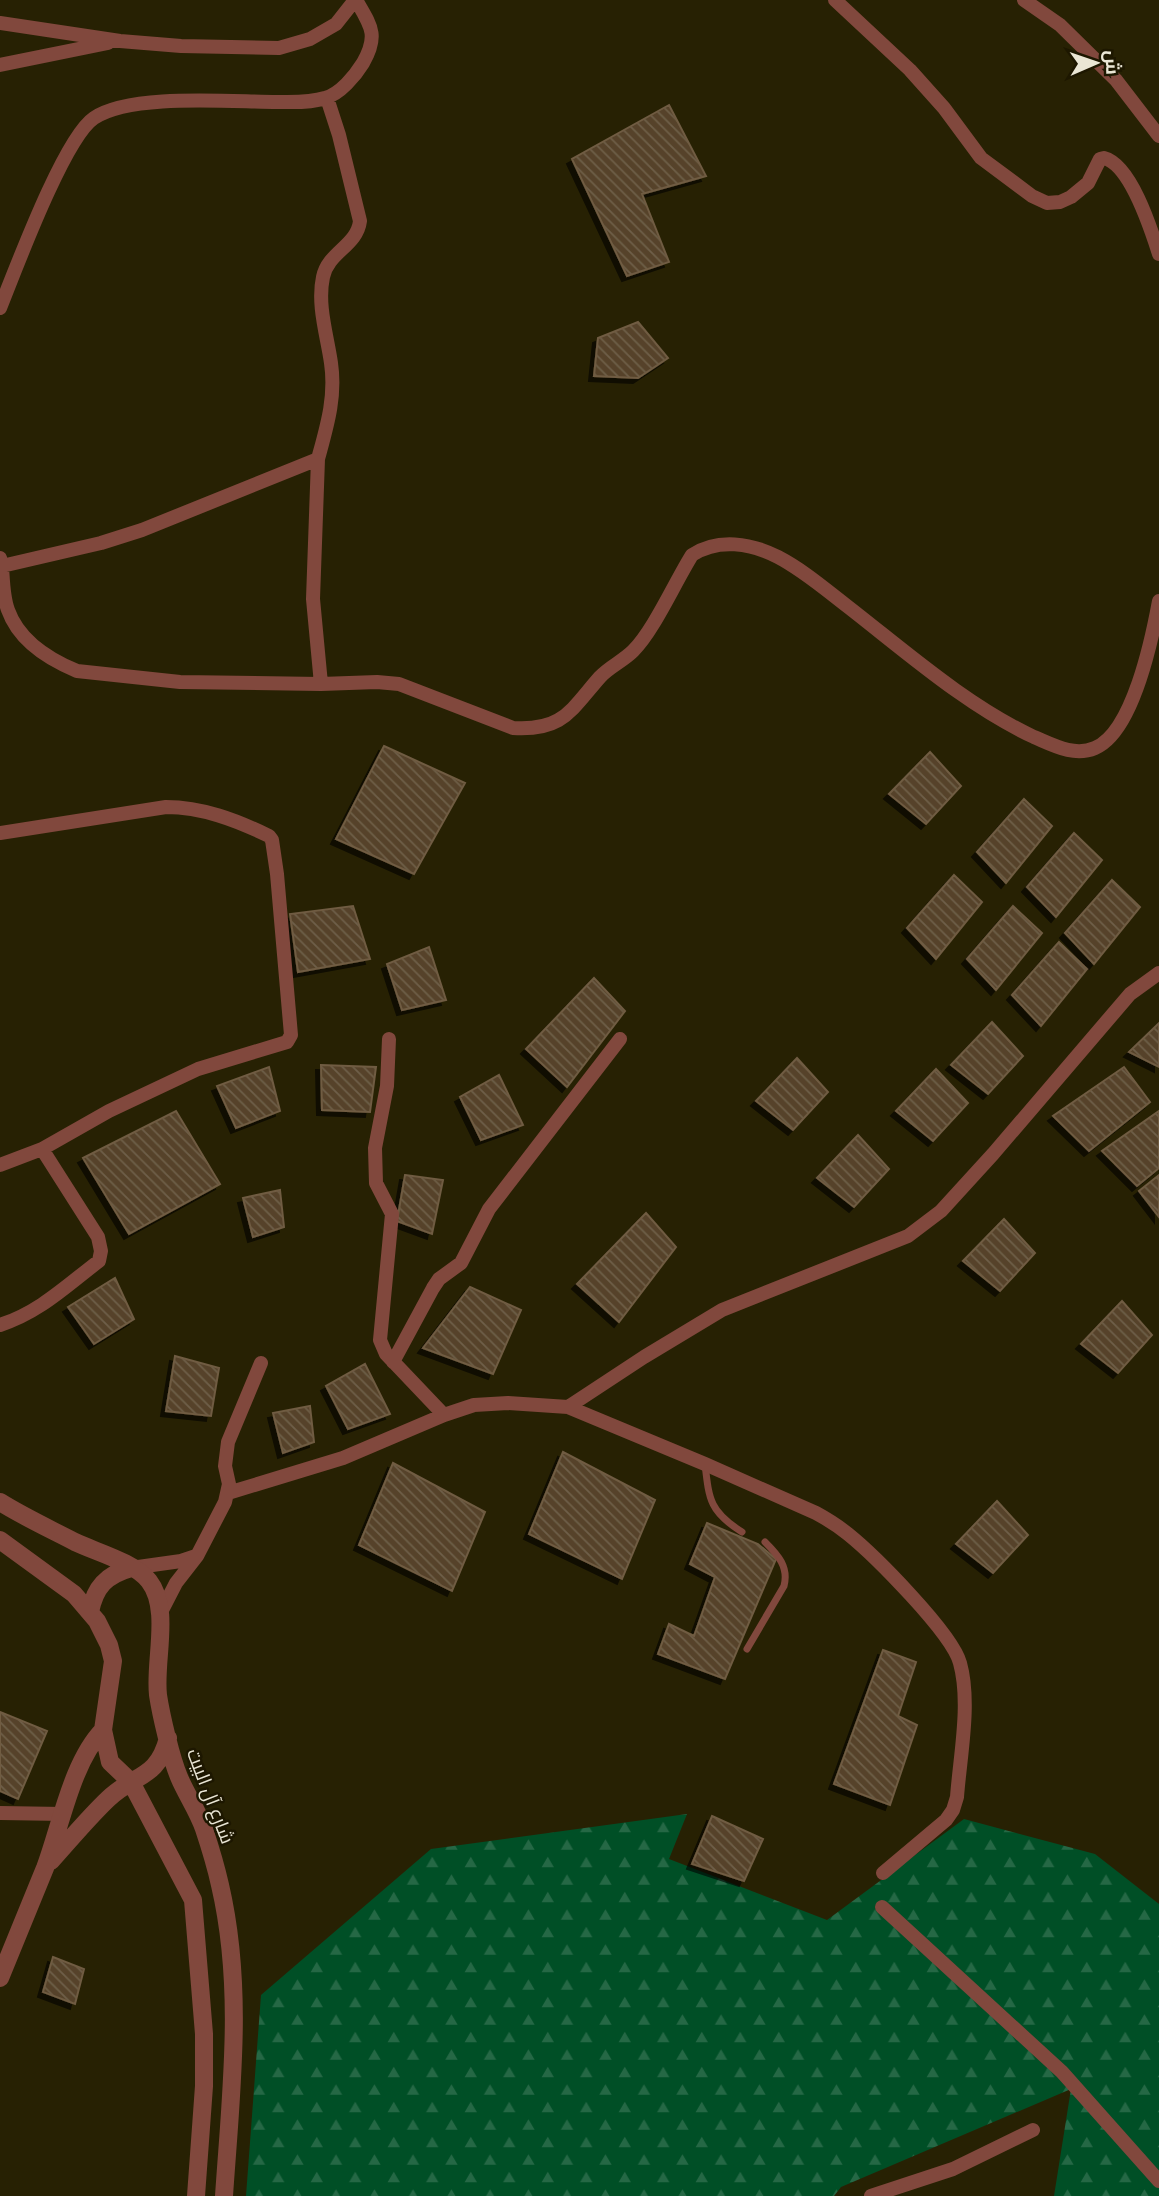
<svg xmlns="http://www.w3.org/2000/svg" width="1159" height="2196" font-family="Georgia,Cairo,serif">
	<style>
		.forest { fill: url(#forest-firs) }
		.building { fill: url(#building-back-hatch); stroke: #6f5b42; stroke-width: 2; filter: url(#shadow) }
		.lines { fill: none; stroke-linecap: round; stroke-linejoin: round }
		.service { stroke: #81483d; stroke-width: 7 }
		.minor { stroke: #81483d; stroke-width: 14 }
		.tertiary { stroke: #81483d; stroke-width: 18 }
		.labels { text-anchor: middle; stroke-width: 5; stroke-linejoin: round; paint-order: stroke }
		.street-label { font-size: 19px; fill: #eae6d5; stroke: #1d1700 }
	</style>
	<defs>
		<pattern id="forest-firs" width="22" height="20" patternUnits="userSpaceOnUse" patternTransform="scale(1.75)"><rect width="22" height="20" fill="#004f26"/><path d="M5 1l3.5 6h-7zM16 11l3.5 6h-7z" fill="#256845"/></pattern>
		<pattern id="building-back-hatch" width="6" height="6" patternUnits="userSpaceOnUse" patternTransform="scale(1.75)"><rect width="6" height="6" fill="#56432a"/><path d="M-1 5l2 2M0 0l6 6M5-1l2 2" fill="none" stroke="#6e5e48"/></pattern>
		<filter id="shadow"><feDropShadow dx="-5" dy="5" stdDeviation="0" flood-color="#0009"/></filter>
	</defs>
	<rect width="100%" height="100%" fill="#272103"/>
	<path class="forest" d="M687,1814l-18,45 158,61 137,-101 131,35 64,50v292h-105l17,-107 -230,98 -7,9h-588l15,-201 170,-146z"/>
	<path class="building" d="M669,105l37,71 -64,18 27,68 -42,14 -55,-117z
		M638,322l30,36 -30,20 -44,-2 4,-38z
		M384,746l81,37 -51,91 -78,-35z
		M930,752l31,34 -35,38 -37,-30z
		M1024,799l28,27 -46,57 -29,-31z
		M1074,833l28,27 -46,57 -29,-30z
		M954,875l28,27 -46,57 -29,-31z
		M1112,880l28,27 -46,57 -29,-31z
		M353,906l17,53 -72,13 -8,-58z
		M1013,906l29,27 -46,57 -29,-31z
		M1059,942l28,27 -46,57 -29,-31z
		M429,947l17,53 -44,10 -15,-46z
		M594,978l31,33 -58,76 -41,-38z
		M992,1022l31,34 -35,38 -37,-29z
		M1159,1023v44l-30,-15z
		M797,1058l31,34 -35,38 -37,-29z
		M321,1065l55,2 -6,45 -48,-2z
		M269,1067l11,44 -44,17 -19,-42z
		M1124,1067l26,35 -61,49 -36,-35z
		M936,1069l32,34 -35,38 -37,-30z
		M499,1075l24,50 -42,15 -21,-43z
		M176,1111l44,73 -91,50 -46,-76z
		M1159,1111v57l-22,18 -35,-35z
		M858,1135l31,34 -35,38 -37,-29z
		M405,1175l38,5 -11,54 -35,-13z
		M1159,1175v42l-20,-26z
		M280,1190l4,37 -31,10 -10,-39z
		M646,1213l30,34 -57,75 -42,-38z
		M1004,1219l31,34 -35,38 -37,-30z
		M115,1278l19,41 -40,25 -26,-37z
		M470,1287l51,23 -28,64 -70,-26z
		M1122,1301l30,34 -34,38 -37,-29z
		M175,1356l44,12 -8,48 -45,-5z
		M365,1364l25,50 -42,15 -22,-43z
		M310,1406l4,36 -31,11 -10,-40z
		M563,1452l92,48 -33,79 -93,-45z
		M393,1463l92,49 -33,79 -93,-46z
		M997,1501l31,34 -35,38 -37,-29z
		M707,1523l51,21 18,15 -51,120 -67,-25 11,-30 25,12 21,-59 -25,-13z
		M883,1650l33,12 -18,54 19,9 -27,80 -56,-21z
		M0,1712l47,19 -29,68 -18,-8z
		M712,1816l51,23 -19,42 -52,-17z
		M53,1957l31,12 -9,35 -32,-12z"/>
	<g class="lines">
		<path class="service" d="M705,1464c4,36 5,48 37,68
			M747,1649l37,-63c5,-19 -6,-31 -19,-44"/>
		<path class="minor" d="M835,0l75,70 34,38 37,50 51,38 15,7 13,-1 11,-5 17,-14 12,-24 4,-1c27,7 47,71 55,96
			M1024,0l36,25 56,55 43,56
			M0,23l120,18 61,5 98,2 31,-9 26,-15 19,-24
			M0,65l108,-22
			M0,308c15,-37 64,-170 94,-190 37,-25 137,-16 183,-16 15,0 33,1 48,-4 15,-4 30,-22 38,-35 16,-28 8,-37 -7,-63
			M0,558l2,8 99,-23 41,-13 176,-71c9,-33 18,-62 13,-96 -4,-28 -14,-58 -8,-86 5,-25 34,-31 37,-56l-21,-86 -12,-37
			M2,566c1,14 1,31 6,44 11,31 40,49 69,61l103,11 141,2 -8,-85 5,-140
			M321,684l56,-2 22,2 114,44c50,3 57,-17 87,-51 9,-10 23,-16 33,-26 21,-21 42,-69 59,-96 26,-17 59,-12 86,2 25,13 47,32 69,49 58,45 120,100 187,131 19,8 40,20 61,11 38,-16 57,-109 64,-147
			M0,833l166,-26c36,0 70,13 103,29l3,4 5,34 14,161 -4,7 -89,27 -89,42 -67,38 -42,16
			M389,1039l-2,47 -12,62 1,35 16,31 -12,126 6,14 58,61
			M0,1325c40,-13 66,-39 99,-64l2,-10 -3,-14 -56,-88
			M393,1362l40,-74 6,-9 22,-16 28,-54 131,-170
			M568,1407l137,57 111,49c11,6 22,13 32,21 26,21 104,99 112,129 11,40 0,93 -3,134l-4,13 -7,10 -63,53
			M228,1493l115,-35 101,-43 30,-10 34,-2 60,4 76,-50 78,-47 186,-74 33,-25 52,-57 137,-160 29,-21
			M131,1568l50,-7 15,-5
			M160,1614l16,-31 21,-27 28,-54 4,-18 -4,-18 3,-24 33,-79
			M0,1813l64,1
			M882,1907l180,165 97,109
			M871,2196l82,-27 80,-39"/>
		<path class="tertiary" d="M0,1502c24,15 50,27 75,40 21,10 59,20 74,39 22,28 5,80 9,114 3,20 13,63 21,82 7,17 19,34 25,52 6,18 12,38 16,56 24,103 11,207 4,311
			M0,1540l74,54 23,27 12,24 4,16 -10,69 7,32 21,20 62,118 11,134v52l-8,110
			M90,1612c5,-25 16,-37 41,-44
			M51,1861c19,-21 37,-43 57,-62 27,-26 49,-19 60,-61
			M0,1978c15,-36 30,-73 45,-110 16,-43 27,-106 58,-138"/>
	</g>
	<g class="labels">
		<g class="street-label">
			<text transform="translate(211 1796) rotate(69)" y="7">شارع آل البيت</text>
		</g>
	</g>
	<g transform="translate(1096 63) rotate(88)" stroke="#1d1700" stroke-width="5" paint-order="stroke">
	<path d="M0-5L12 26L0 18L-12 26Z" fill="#eae6d5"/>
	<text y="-10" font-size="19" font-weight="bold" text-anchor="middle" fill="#eae6d5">ش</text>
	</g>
</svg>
